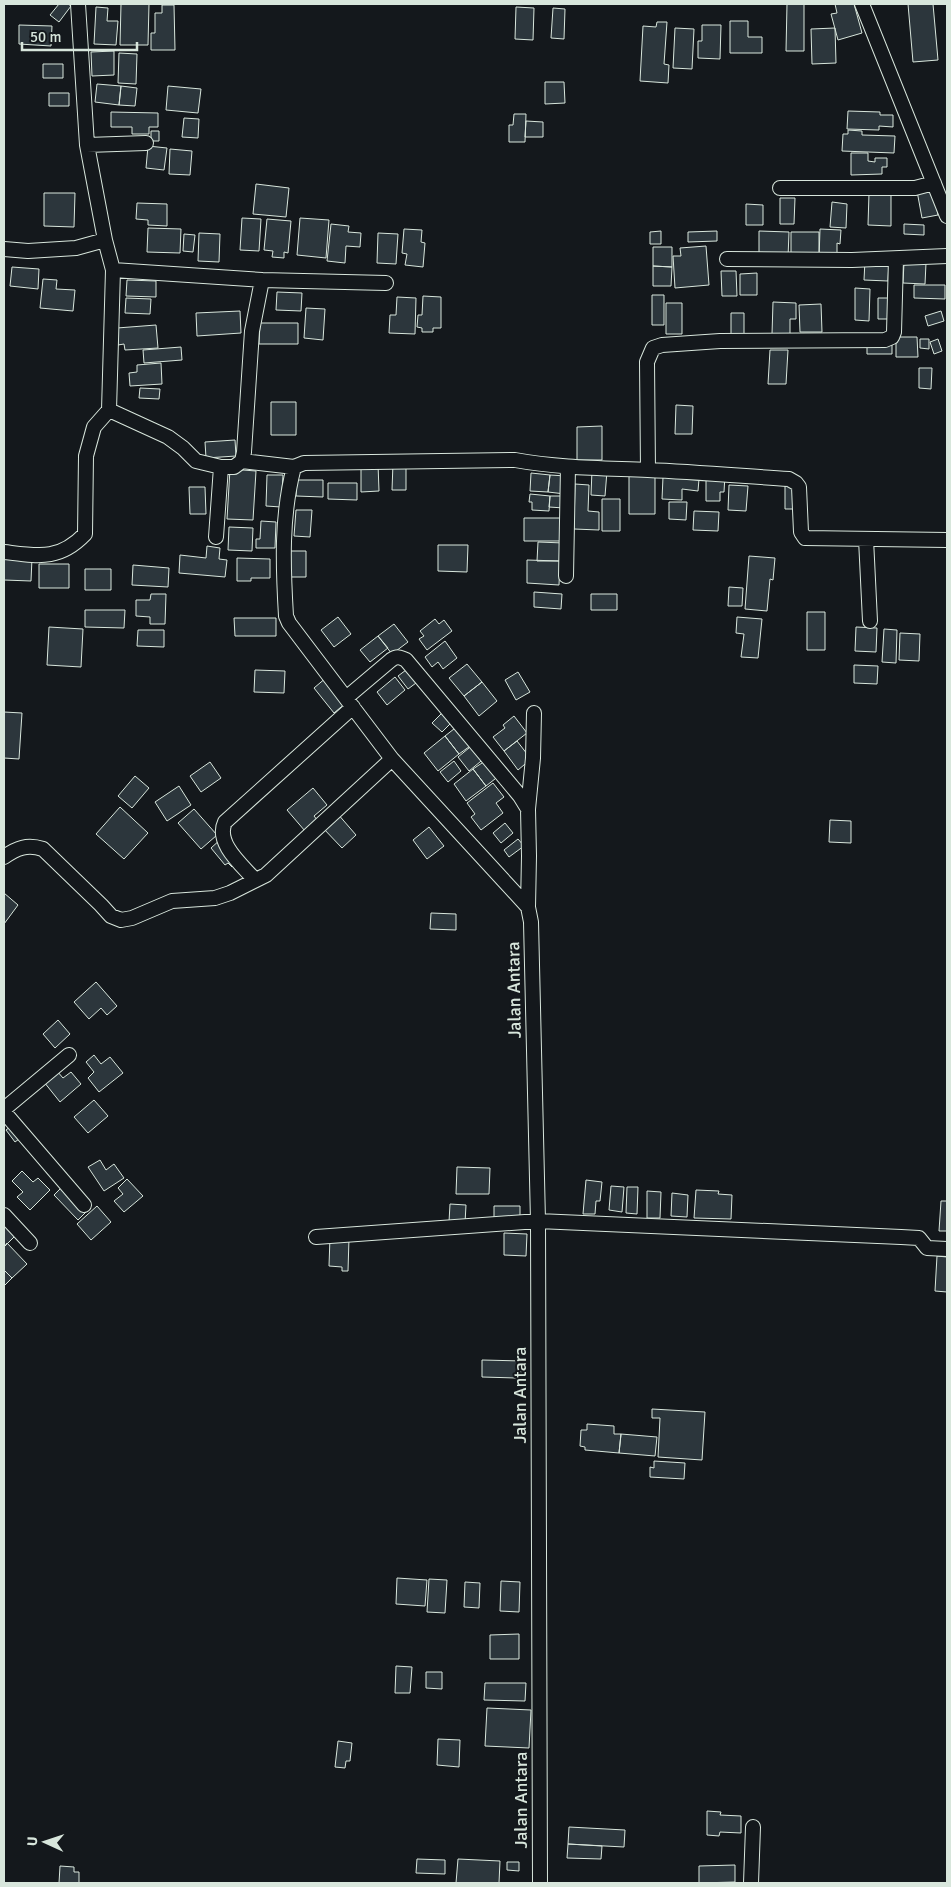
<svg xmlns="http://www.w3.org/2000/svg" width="951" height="1887" font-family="Signika,sans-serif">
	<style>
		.building { fill: #2c363c; stroke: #d8e6dc }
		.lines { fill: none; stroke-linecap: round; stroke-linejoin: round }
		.minor-casing { stroke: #d8e6dc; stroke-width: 16 }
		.minor { stroke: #14181c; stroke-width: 14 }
		.labels { text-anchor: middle; stroke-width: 4; stroke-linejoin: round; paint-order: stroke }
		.street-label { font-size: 18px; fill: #d8e6dc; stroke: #14181c }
	</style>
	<rect width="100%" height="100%" fill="#14181c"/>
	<path class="building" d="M59,4h9l3,2 -12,16 -9,-7z
		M121,4h28l-1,41h-28z
		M787,4h17v47h-18z
		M835,4h19l8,29 -24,7 -7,-26 6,-1z
		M908,4h25l5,56 -25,2z
		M162,5h12l1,45h-24v-17h4v-20h7z
		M96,7l12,1 -1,13h11l-2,24 -22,-1z
		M516,7l18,1 -1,32 -18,-1z
		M553,8l12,1 -1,30 -13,-1z
		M730,21h18v16h14v16h-32z
		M657,22h10l-3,42 5,1 -1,18 -28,-2 3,-55 13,1z
		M19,25l33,1 -1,20 -32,-2z
		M702,25h19l-1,34 -22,-1v-17h4z
		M675,28l19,1 -2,40 -19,-1z
		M835,28l1,35 -24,1 -1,-35z
		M114,51v24l-22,1 -1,-24z
		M119,53l18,1 -1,30 -18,-1z
		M43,64h20v14h-20z
		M545,82h19l1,21 -20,1z
		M97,84l24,2 -2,19 -24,-3z
		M121,86l16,2 -2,18 -16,-1z
		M168,86l33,3 -3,24 -32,-3z
		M49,93h20v13h-20z
		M848,111l32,1v3h13v12l-14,-1v4l-32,-1z
		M111,112l47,1v14h-9v7h-17v-7h-21z
		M514,114h12l-1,28h-16v-17h4z
		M184,118l15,1 -1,19 -16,-1z
		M526,121l17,1v15h-18z
		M848,130l14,1v4l33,1 -1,17 -52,-2 1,-17h5z
		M151,131h8v10h-8z
		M148,146l19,2 -3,22 -18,-2z
		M170,149l22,2 -2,24 -21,-1z
		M851,153h17v8l7,1v-4h12v9h-5v7l-31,1z
		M256,184l33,4 -3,29 -33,-3z
		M933,189l5,26 -16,3 -5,-27z
		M44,193h31l-1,34 -30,-1z
		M869,193h22v33l-23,-1z
		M780,198h15l-1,26h-14z
		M832,202l15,2 -1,24 -16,-1z
		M137,203l30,1v22l-19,-1v-5l-12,-1z
		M746,204l17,1v20h-17z
		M242,218l19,1 -2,32 -19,-1z
		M300,218l29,2 -3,38 -29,-3z
		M267,219l24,2 -3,32 -4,-1v6l-12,-1 1,-6 -9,-1z
		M331,224l18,2 -1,6 13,1 -1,14 -14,-1 -1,17 -18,-2z
		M904,224l20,1v10l-20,-1z
		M148,228l33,1 -1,24 -33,-1z
		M404,229l18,1 -1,12 4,1 -2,24 -18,-2 2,-11 -5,-1z
		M820,229l21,1 -1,14 -3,-1v16h-18z
		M661,231v13h-11v-12z
		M717,231v10l-29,1v-10z
		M759,231l30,1 -1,26 -29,-2z
		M791,232h28v25h-28z
		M199,233l21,1 -1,28 -21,-1z
		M378,233l20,1 -2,30 -19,-1z
		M184,234l11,1 -2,17 -10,-1z
		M706,246l3,39 -34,3 -2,-32h8l-1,-8z
		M653,247h19v20l-19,-1z
		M865,260l24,1 -1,20 -24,-1z
		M904,262l22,1 -1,21 -22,-1z
		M653,266l19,1 -1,19h-18z
		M12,267l27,2 -1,20 -28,-3z
		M721,271h15l1,25h-15z
		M757,273v22h-17v-21z
		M43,279l14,1 -1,9 19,1 -2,21 -33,-3z
		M127,280l29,1v16l-30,-1z
		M914,285h31v14l-31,-1z
		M855,288l15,1 -1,32 -14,-1z
		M277,292l25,1 -1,18 -25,-1z
		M652,295h12v30h-12z
		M423,296l18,1v31h-8v4h-11v-4l-5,-1 1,-12h4z
		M397,297l19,1 -1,36 -26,-1 1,-18h6z
		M126,298l25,1 -1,15 -25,-1z
		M878,298h16l-1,21h-15z
		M773,302l23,1v16h-6v15h-18z
		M666,303h16v31h-16z
		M821,304l1,28h-22l-1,-27z
		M306,308l19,1 -2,31 -19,-2z
		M240,311l1,22 -44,3 -1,-23z
		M941,311l3,10 -16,5 -3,-10z
		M731,313h13v25h-13z
		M260,323h38v21h-39z
		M156,325l2,23 -33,2 -1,-6 -6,1 -1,-17z
		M896,337h21l1,20h-22z
		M920,339h9v10l-9,-1z
		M938,339l4,12 -8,3 -4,-12z
		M867,341h25v13h-25z
		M181,347l1,13 -38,3 -1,-13z
		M770,350h18l-2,34h-18z
		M161,363l1,21 -32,2 -1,-13 8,-1v-7z
		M919,368h13l-1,21 -12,-1z
		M140,388l20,1 -1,10 -20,-1z
		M271,402h25v33h-25z
		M676,405l17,1 -1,28h-17z
		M602,426v34h-25v-33z
		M235,440l1,16 -30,2 -1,-16z
		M393,463h13v27h-14z
		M361,464h17l1,27 -18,1z
		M230,469l26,2 -3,49 -26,-1z
		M592,470l15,1 -2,25 -14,-1z
		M531,473l19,2 -2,17 -18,-1z
		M629,474h26v40h-26z
		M267,475h16l-2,32 -15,-1z
		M550,475l16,1 -1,18 -17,-2z
		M706,475h19l-1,17h-4v9h-14z
		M663,477l36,2 -1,12 -16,-2v11l-20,-1z
		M297,480h26v17l-27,-1z
		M328,483h29v17l-29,-1z
		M575,484l14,1 -1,26 11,1v18l-25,-1z
		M729,485l19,1 -2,25 -18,-1z
		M785,486h13v23h-13z
		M189,487h16l1,27h-16z
		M530,494l20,2 -1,15 -17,-1v-8h-3z
		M550,496h15l-1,12 -15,-1z
		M602,499h18v32h-18z
		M669,502h18l-1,18 -17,-1z
		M296,510h16l-2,27 -16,-1z
		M694,511l25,1 -1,19 -25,-1z
		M524,518h39v23h-39z
		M261,521l15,1 -1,26h-19v-9h4z
		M229,527l24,1 -1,23 -24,-1z
		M538,542l26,1 -1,18h-26z
		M438,545h30l-1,27 -29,-1z
		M207,546l13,2 -1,11 8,1 -2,17 -46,-4 1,-18 26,3z
		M287,551h19v26h-20z
		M749,556l26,2 -2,22 -3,-1 -3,32 -22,-2z
		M4,557l28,1 -1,23 -27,-1z
		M237,558l33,1v19h-19v3h-14z
		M527,560l33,1 -1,24 -32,-2z
		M39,564h30v24h-30z
		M133,565l36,3 -1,19 -36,-2z
		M85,569h26v21h-26z
		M729,587l14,1 -1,18h-14z
		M534,592l28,2 -1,15 -27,-2z
		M151,594h15l-1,30h-15v-7l-14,-1v-16h14z
		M591,594h26v16h-26z
		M85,610h40l-1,18 -39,-1z
		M807,612h18v38h-18z
		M338,617l13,17 -17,13 -13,-17z
		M737,617l25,2 -4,39 -17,-1 3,-23 -8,-1z
		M234,618h42v18h-41z
		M435,619l4,5 5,-4 8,11 -25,19 -8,-11 5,-3 -4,-5z
		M394,624l14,18 -16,12 -14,-18z
		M49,627l34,2 -2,38 -34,-2z
		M856,627l21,1 -1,24 -21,-1z
		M884,629l13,1 -1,33 -14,-1z
		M138,630h26v17l-27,-1z
		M900,633l20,1 -1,27 -20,-1z
		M378,636l10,12 -18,14 -10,-12z
		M445,641l12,17 -14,11 -5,-7 -6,5 -7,-10z
		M467,664l15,18 -18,14 -15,-18z
		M854,665l24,1 -1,18 -23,-1z
		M410,667l10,13 -12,9 -10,-13z
		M255,670l30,1 -1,22 -30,-1z
		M518,672l12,20 -14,8 -11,-20z
		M327,677l20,25 -13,11 -20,-25z
		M395,677l10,13 -18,15 -10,-13z
		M482,682l15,19 -18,15 -15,-20z
		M444,711l9,10 -11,11 -10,-9z
		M4,712l18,1 -3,46 -15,-1z
		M514,716l13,17 -23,18 -11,-14 12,-9 -2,-3z
		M459,725l14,19 -14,10 -14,-18z
		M445,736l14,18 -21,17 -14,-18z
		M517,741l14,18 -13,11 -14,-19z
		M475,743l11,14 -17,14 -11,-14z
		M488,759l12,16 -14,11 -13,-17z
		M454,761l7,10 -13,11 -8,-10z
		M210,762l11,16 -20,14 -11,-16z
		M473,769l13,17 -20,15 -12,-17z
		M135,776l14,12 -17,20 -14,-12z
		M493,783l11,14 -8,6 7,10 -22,17 -10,-13 4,-3 -8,-11z
		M179,786l12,19 -24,16 -12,-19z
		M313,788l14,17 -13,11 4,5 -13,10 -18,-21z
		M120,807l28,26 -24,26 -28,-25z
		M194,809l23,26 -16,14 -23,-26z
		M337,813l19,22 -14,13 -20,-21z
		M830,820l21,1v22l-22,-1z
		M505,823l8,10 -12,10 -8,-10z
		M429,827l15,19 -17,13 -14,-19z
		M221,839l17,23 -6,5 -4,-4 -3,2 -14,-17z
		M518,839l6,7 -15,11 -5,-7z
		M4,893l14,12 -14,19z
		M431,913l25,1v16l-26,-1z
		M96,982l21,24 -10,9 -6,-7 -12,11 -15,-17z
		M58,1020l12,14 -15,14 -12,-14z
		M94,1055l7,9 9,-7 13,16 -24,19 -11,-14 6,-6 -8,-10z
		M57,1071l6,7 8,-6 10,12 -21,18 -16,-20z
		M94,1100l14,16 -20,17 -14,-16z
		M14,1124l9,12 -8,6 -9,-12z
		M100,1160l6,10 8,-6 10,14 -20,13 -16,-24z
		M457,1167l33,1 -1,26h-33z
		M22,1171l11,11 5,-4 12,12 -20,20 -13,-13 6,-5 -11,-11z
		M127,1179l16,17 -19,16 -10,-11 9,-7 -5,-6z
		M586,1180l16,2 -2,19h-4l-1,13h-12z
		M65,1184l23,26 -10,10 -24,-25z
		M611,1186l13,1 -2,25 -13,-2z
		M627,1187h11l-1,27 -11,-1z
		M696,1190l23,1 -1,3 14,1 -1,24 -37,-1z
		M647,1191l14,1 -1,26h-13z
		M672,1193l16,2 -1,22 -16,-1z
		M941,1201h6v30h-8z
		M450,1204l16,1 -1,18 -16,-1z
		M97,1206l14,16 -20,18 -14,-16z
		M494,1206h26v16h-26z
		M4,1217l14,16 -14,14z
		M504,1233l23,1 -1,22 -22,-1z
		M330,1237l19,1 -1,33h-6v-4l-13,-1z
		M7,1243l20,21 -15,14 -8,-8v-23z
		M937,1256l10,1v35l-12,-1z
		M4,1270l8,8 -8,8z
		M482,1360l41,1 -1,11h-6v6l-34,-1z
		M652,1409l53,3 -3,48 -44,-3 2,-39h-8z
		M587,1424l27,2v8h7l-2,19 -34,-3v-3l-5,-1 1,-16h6z
		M621,1434l36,3 -2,19 -36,-3z
		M654,1461l31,2 -1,16 -34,-2v-10l4,1z
		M397,1578l30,2 -2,26 -29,-2z
		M429,1579l18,1 -2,33 -18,-1z
		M501,1581l19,1 -1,30 -19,-1z
		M465,1582l15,1 -1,25 -15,-1z
		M519,1634v25h-29v-24z
		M396,1666l16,1 -2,26h-15z
		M426,1672h16v17l-16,-1z
		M485,1683h41l-1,18 -41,-1z
		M487,1708l44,2 -2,38 -44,-2z
		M438,1739l22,1 -1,27 -22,-2z
		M338,1741l14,2 -2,18h-4l-1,7 -10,-1z
		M707,1811l14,1 -1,3 21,1v17l-21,-1 -1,4 -12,-1z
		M569,1827l56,3 -1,17 -56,-3z
		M568,1844l34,2 -1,13 -34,-1z
		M417,1859l28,1v14l-29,-1z
		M458,1859l42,2 -1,22h-43z
		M507,1862h12v9l-12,-1z
		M735,1865v17l-36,1v-17z
		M60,1866l14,1v5h5v11h-20z"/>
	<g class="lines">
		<g class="minor-casing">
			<path id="minor" d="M862,4l85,212
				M87,145l59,-2
				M780,188h135l19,-5
				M4,249l24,2 48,-3 29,-8
				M727,259l125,1 95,-4
				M113,270l149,10
				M109,410l59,27 15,11 13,13 25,6h13l8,-6 2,-9 8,-121 10,-51 124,3
				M242,461l52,6
				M648,470l-1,-108 6,-14 9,-3 58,-4 165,-1 7,-3 2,-5 2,-73
				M216,537l5,-70
				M866,539l4,82
				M4,552c34,4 55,9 81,-18l1,-78 8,-29 15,-17 4,-140 -8,-30 -18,-95 -9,-141
				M566,576l2,-109
				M346,698l45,-38c6,-4 9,-3 15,0l114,136 8,13
				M534,713l-1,45 -5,51 1,47 -1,51 3,15 7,299 2,662
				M392,759l136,148
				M4,857c13,-9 23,-13 39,-8l58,56 10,11 10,4 11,-2 40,-17 43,-3 15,-5 36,-18 126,-116 -103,-136 -3,-7c-3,-50 -5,-100 8,-149l10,-4 211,-3c44,8 88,8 133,10 47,2 94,6 141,9l7,4 3,4 2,45 4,6 142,2
				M255,880c-13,-15 -40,-37 -30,-58l128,-115
				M4,1109l65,-54
				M4,1112l80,93
				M4,1215l26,28
				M316,1237l222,-16 363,16 18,1 8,10 20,1
				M751,1883l2,-56"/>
		</g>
		<use href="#minor" class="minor"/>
	</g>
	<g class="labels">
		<g class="street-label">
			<text transform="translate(514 990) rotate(-91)" y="6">Jalan Antara</text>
			<text transform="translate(520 1395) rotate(-90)" y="6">Jalan Antara</text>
			<text transform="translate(521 1800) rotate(-90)" y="6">Jalan Antara</text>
		</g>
	</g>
	<rect width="951" height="1887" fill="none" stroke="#d8e6dc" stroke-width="10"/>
	<g transform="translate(45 1842) rotate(273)" stroke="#14181c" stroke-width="4" paint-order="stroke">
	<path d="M0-4L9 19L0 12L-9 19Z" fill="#d8e6dc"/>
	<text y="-8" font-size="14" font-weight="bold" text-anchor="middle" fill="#d8e6dc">U</text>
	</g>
	<path d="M22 42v8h115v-8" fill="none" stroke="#d8e6dc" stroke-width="2.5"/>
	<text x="30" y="42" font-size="15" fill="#d8e6dc" stroke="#14181c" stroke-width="4" paint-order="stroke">50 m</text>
</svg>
